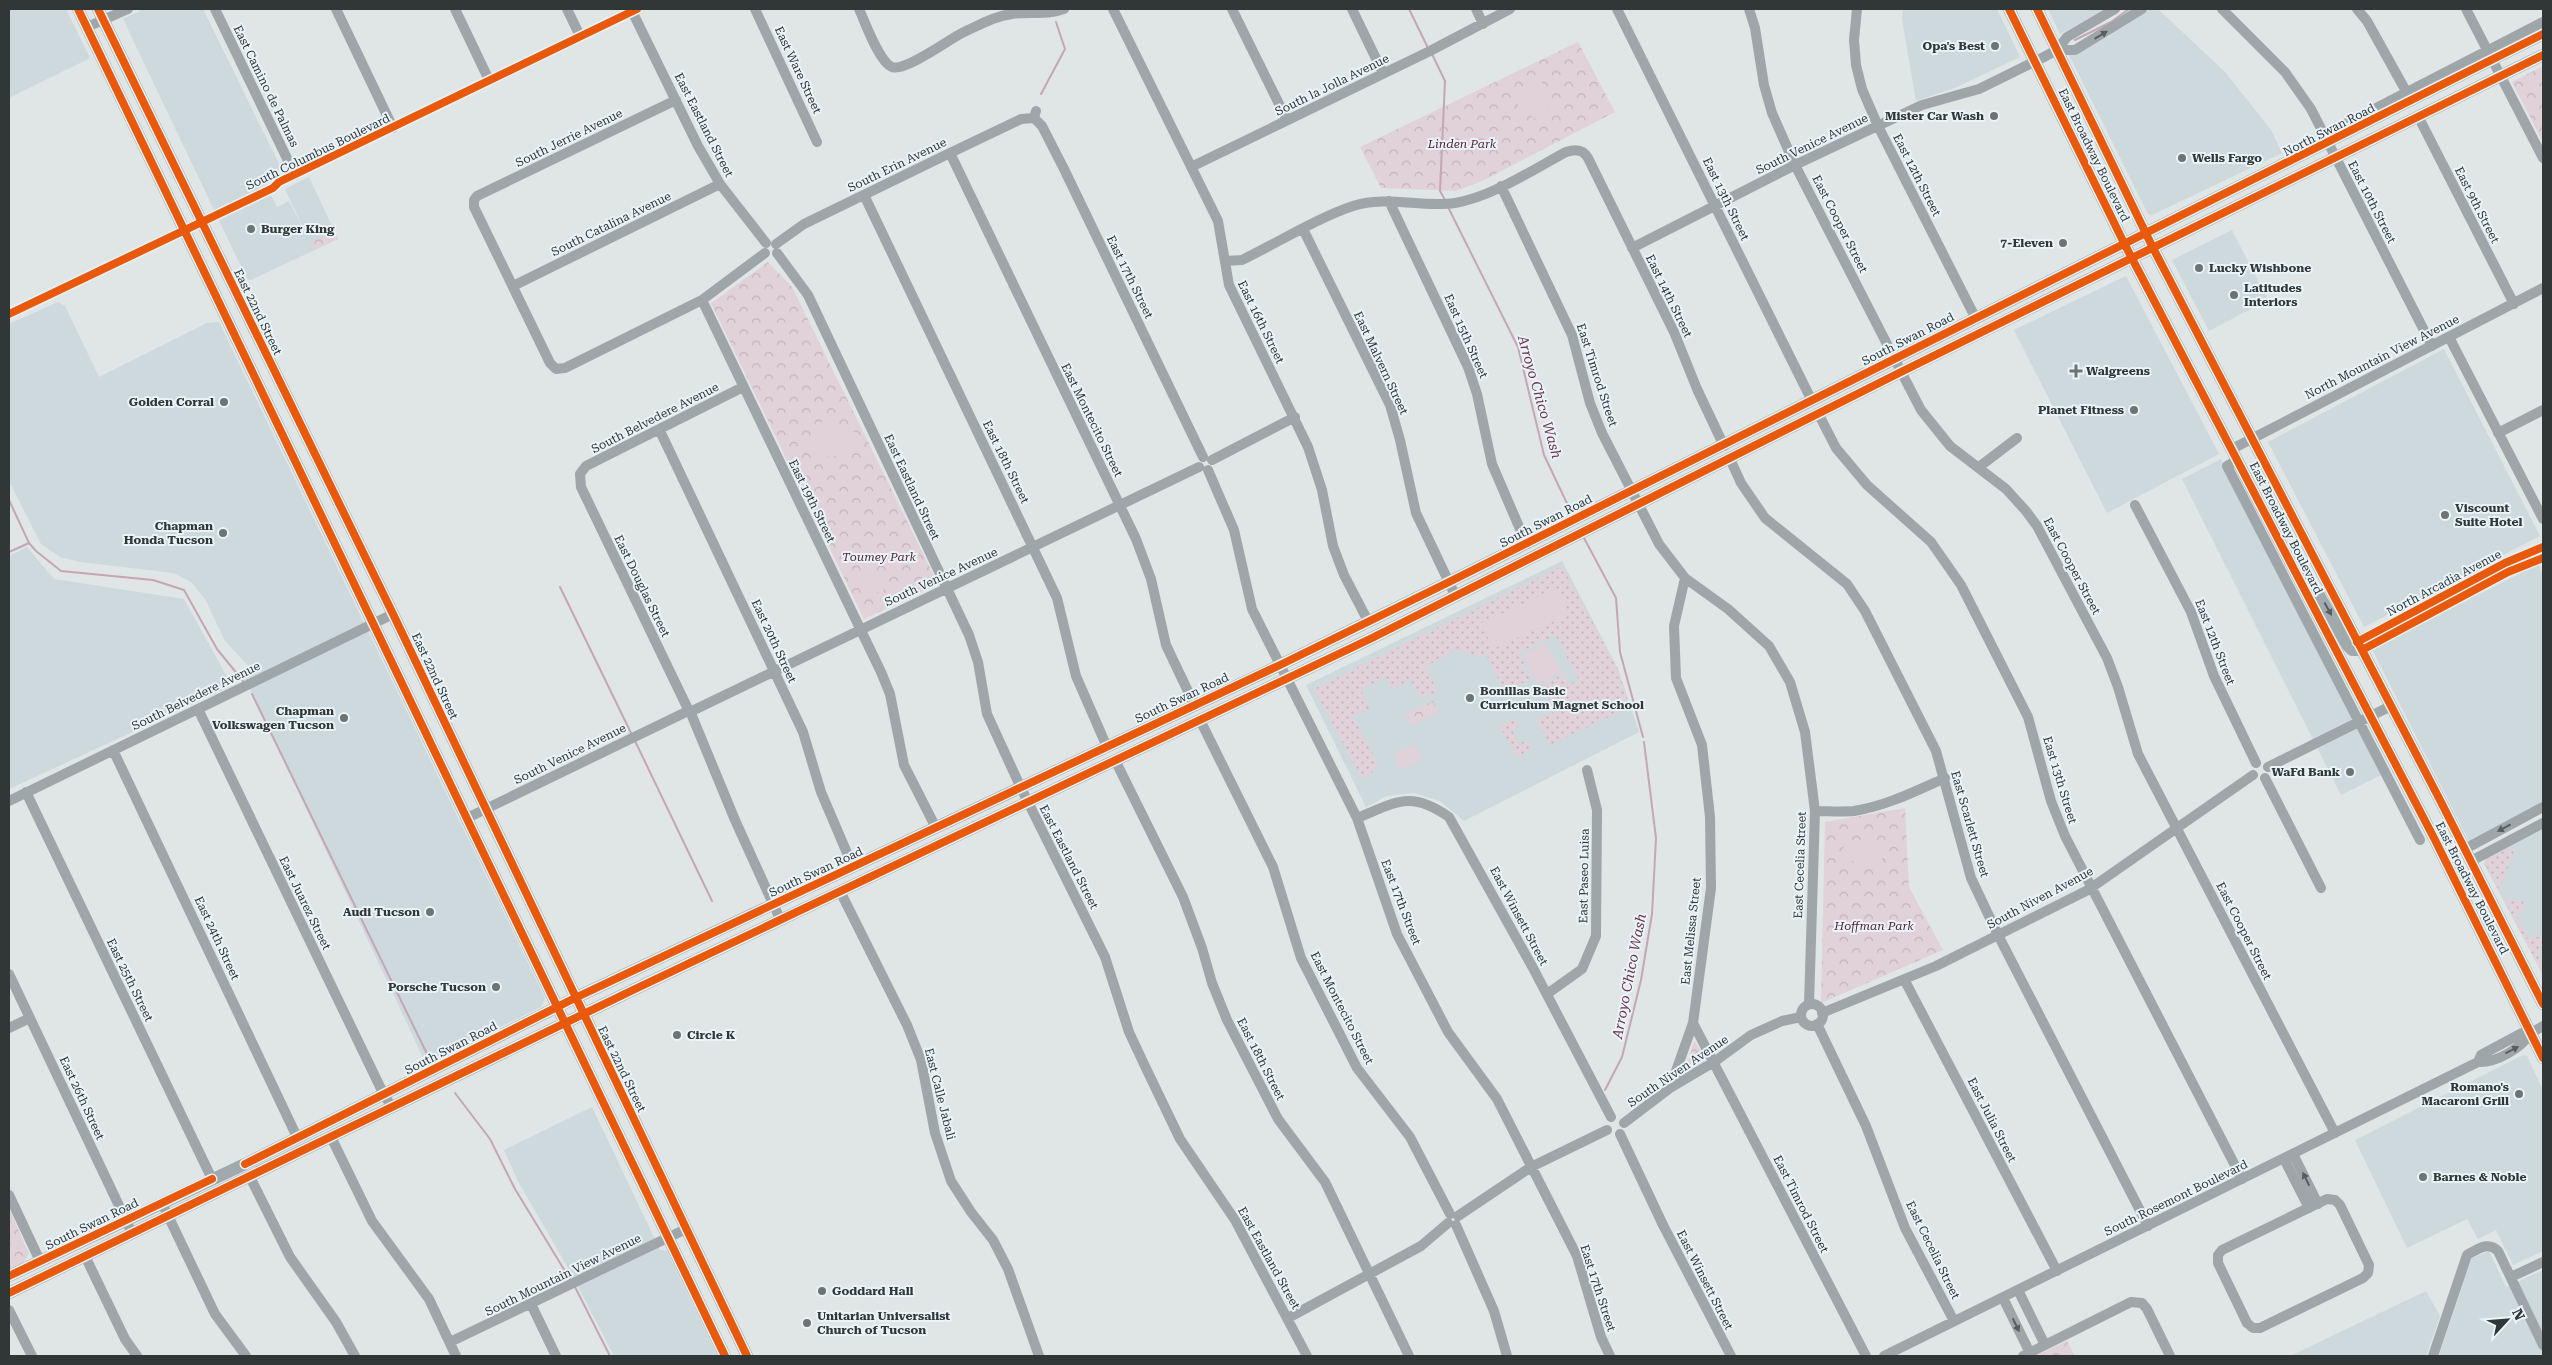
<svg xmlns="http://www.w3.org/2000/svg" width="2552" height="1365" font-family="'Roboto Serif',serif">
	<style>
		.built { fill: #cdd9dd }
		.grass { fill: url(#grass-dots) }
		.forest { fill: url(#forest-crowns) }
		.garden { fill: #e1d1d8 }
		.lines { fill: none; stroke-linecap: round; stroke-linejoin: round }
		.stream { stroke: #c5a6b4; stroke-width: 2 }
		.minor { stroke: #9fa6a9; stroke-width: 10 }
		.major { stroke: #a0a9ab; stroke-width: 12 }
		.cycleway-casing { stroke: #e9f4f8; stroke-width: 11 }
		.cycleway { stroke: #e8590c; stroke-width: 8 }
		.oneway { fill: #585d5f }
		.oneway2 { fill: #585e60 }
		.poi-dot { fill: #6e7374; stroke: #e9f4f8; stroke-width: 2 }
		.labels { text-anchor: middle; stroke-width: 4; stroke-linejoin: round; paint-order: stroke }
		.poi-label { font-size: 12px; font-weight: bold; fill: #313637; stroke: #e9f4f8; text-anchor: end }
		.street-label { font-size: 12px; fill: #313637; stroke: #e9f4f8 }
		.park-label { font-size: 12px; font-style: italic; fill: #551c39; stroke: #e9f4f8 }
		.water-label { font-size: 14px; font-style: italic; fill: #6e324f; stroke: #e9f4f8 }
	</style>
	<defs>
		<pattern id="grass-dots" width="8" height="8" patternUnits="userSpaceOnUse" patternTransform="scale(1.25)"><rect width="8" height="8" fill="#e1d1d8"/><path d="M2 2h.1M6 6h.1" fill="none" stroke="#c2b4ba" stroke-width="1.8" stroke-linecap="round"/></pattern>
		<pattern id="forest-crowns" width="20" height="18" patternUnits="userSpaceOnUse" patternTransform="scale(1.25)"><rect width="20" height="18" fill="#e1d1d8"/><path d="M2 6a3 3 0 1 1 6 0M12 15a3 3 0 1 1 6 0" fill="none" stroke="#c2b4ba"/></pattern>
	</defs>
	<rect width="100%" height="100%" fill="#e0e5e6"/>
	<path class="built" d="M9,9h57l24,49 -81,40z
		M144,9h59l79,161 -19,9 14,28 12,-6 17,33 -21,-45 24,-12 29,62 -87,41 -4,-1 -124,-260z
		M1903,9h94l23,48 -63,30 -41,14 -14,-82z
		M2048,9h59l-47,25z
		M2152,9h6l67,63 46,58 11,23 -130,62 -4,-1 -81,-163z
		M2232,230l36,70 -59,31 -37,-71z
		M2126,276l93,178 -112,59 -93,-183z
		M58,302l7,4 34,71 108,-54 12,-1 326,676 -4,9 -115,57 -182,-388 9,-5 -28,-30 -20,-42 -14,-17 -17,-9 -94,-11 -20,-5 -19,-13 -32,-63v-157z
		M2444,349l96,187 -176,91 -96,-185z
		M2221,459l160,316 -40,20 -159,-316z
		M27,547l27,32 130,20 48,87 -223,103v-233z
		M1562,561l56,108 21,63 -175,89 -24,-20 -26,-8 -27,3 -21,11 -60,-122z
		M2538,564l5,11v230l-73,38 -98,-194z
		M2543,827v148l-59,-111 2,-6z
		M2523,1055l4,1 16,34v161l-30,14 -17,-35 -18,9 -11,-20 -60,29 -52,-108z
		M592,1107l68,143 7,1 51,105h-104l-42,-81 -54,-94 -14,-31z
		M2489,1251l17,36 37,-17v86h-104l32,-97z
		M2426,1291l14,25 -14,40h-136z"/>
	<path class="grass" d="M1562,566l56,103 12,38 -80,38 -13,-25 19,-9 -14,-26 22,-11 5,10 10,-4 -24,-45 -36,17 11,27 -25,13 -19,-38 -5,3 -24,-8 -32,18 13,24 -17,8 -11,-19 -17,9 -7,-12 -25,13 9,18 -17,9 24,45 -4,10 -11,7 -48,-90z
		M1515,718l4,8 -7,4 7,14 7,-4 5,10 -14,7 -18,-31z
		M2516,846l-16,42 4,11 18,1 3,8 -10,7 9,13 3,10 16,-2v7l-5,10 5,13v9l-58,-112 1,-5z"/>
	<path class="forest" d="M1578,42l37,70 -135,70 -24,9 -75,-3 -21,-41z
		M2543,66v76l-31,-60z
		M331,223l7,16 -24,11 -4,-7 10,-5 -3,-8z
		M768,262l24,25 146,297 -74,35 -153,-316z
		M1433,701l6,11 -28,14 -6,-12z
		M1905,808l4,79 34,63 -122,53 4,-181z
		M1694,1041l10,14v7l-12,9 -4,-2 -1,-3z
		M9,1208l20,46 -5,8 -15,7z
		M2067,1341l8,15h-40z"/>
	<path class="garden" d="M1539,79c12,14 11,30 4,45l-25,-17v-4z
		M823,421l34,12c-5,23 -28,29 -48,19l10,-29z
		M862,572l24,5 -3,16 -24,-5z
		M1557,588l13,26 -77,35 -12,-26z
		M1546,643l15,29 -24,12 -14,-30z
		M1415,744l7,15 -22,11 -7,-15z
		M1868,837l4,1 12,25 -16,5 -18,-8 -7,-13z"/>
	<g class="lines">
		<path class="stream" d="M1409,9l19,39
			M2075,40l36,-18 18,-13
			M1432,54l13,27 -5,110 5,9
			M1041,94l24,-45 -9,-27
			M1448,207l70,140 26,108 29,61
			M9,500l20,43 -20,9
			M1584,538l32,60 4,54 23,85
			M29,543l7,8 25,20 92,9 31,10 33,59 26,32
			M560,587l72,148
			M252,694l176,362
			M635,741l77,160
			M1605,1090l17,-33 19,-77 11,-66 4,-76 -12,-96
			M455,1093l35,46 25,50 56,92
			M575,1287l35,69"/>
		<path class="minor" d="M215,9l80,166
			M336,9l57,119
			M455,9l34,71
			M567,9l13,27
			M631,9l67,137 22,38 46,59
			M755,9l62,133
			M859,9c6,13 20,53 33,58 13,5 56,-27 70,-34 16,-7 32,-17 50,-19 18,-3 35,2 52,-5
			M1113,9l105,212 11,64 79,162 14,43 11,56 11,29 24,46
			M1232,9l55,111
			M1352,9l31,64
			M1476,9l7,15
			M1617,9l195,392
			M1749,9l6,19 9,57 8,28 23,52 111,216 15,29 29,36 56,43 20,22 11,15 70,132 11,29 20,67 197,379
			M1857,9l-3,31 2,25 6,24 16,37 97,191
			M2222,9l63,63 26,37 121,237
			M2357,9l10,12 40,72
			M2466,9l77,149
			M87,27l41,-18
			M2057,50h18l67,-41
			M676,100l-199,96 -3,4v7l76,156 6,6 9,-1 137,-68 63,-47
			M1036,111l-2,7 8,8 22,43 139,288
			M2419,118l95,186
			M2324,135l219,-113
			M950,153l186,386 15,40 15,66 28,59
			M1191,167l239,-116 80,-42
			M1501,186l71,149 18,68 12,30 57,111 26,34 43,31 41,37 21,36 15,50 10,79 -6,193
			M864,195l193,403 19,78 31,71
			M1389,201l79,166 9,27 15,70 34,79
			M1303,229l87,176 10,35 16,73 39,82
			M776,244l28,-20 146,-71 71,-34 13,-1
			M1632,248l163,-83 127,-60 57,-16 63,-31 15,-8 10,-13 48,-28
			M777,253l31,42 161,340 9,27 9,52 34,74 84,169 24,75 14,30 37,77 55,81 72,136
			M1225,261l17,-1c35,-17 75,-42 111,-54 34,-11 68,2 102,-3 37,-6 79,-34 111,-51 9,-3 17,-3 22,6l86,174 23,57 27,57
			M513,286l207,-102
			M702,300l179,372 9,22 14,71 31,61
			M9,314l264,-126 6,-6 358,-173
			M2449,337l94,182
			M1819,415l17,33 31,37 64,57 30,43 67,132 23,84 14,35 177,343
			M660,431l143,301 18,60 32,75
			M2498,433l45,-23
			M2232,449l311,-161
			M1730,459l11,24 24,35 82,66 18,27 71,140 35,127 27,57 150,291
			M1212,460l83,-43
			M2238,460l-11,6 193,374
			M1979,467l38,-29
			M1208,470l26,60 18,79 105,209 40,116 51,98 49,67 80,157 24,81 9,19
			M580,474l1,13 106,220
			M580,474l6,-8 157,-79
			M2135,505l56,107 23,64 42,87
			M1685,578l-11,48 2,52 26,67 8,72 1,71 -18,135 173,333
			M2357,642l148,-79 38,-16
			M2362,650l146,-78 35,-14
			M198,709l186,386 8,12
			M694,710l505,-243
			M692,716l43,104 45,99
			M1200,720l73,147 28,91 56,110 53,69 40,77
			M113,750l184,387
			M1116,762l67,135 19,51 10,35 15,37 51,99 47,63 84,174
			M2268,767l123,-61
			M2265,778l56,110
			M26,792l186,387
			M9,801l384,-187
			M1815,811c13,0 27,1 39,0 32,-5 62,-20 91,-33
			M467,818l217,-105
			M1357,818c40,-16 53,-28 92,-1l84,151 78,149
			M2465,849l78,-42
			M2471,861l72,-38
			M840,891l67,134 14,35 14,73 16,48 20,31 22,28 15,29 31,87
			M9,974l123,259
			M1905,981l152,290
			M1547,994l35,-25 14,-33 1,-126 -10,-40
			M1801 1015a11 11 0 1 1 22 0a11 11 0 1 1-22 0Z
			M1822,1013l114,-47 152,-76 165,-115
			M1817,1024l49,102 39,102 49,93
			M9,1028l21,-10
			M2531,1033l12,-7
			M1670,1088l23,-65
			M1624,1123l46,-35 44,-26 37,-27 31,-14 19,-4
			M1620,1134l43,91 68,131
			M331,1137l41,84 57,78 27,57
			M2293,1154l25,50
			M2284,1159l25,49
			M250,1177l40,80 46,65 19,34
			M9,1195l31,66
			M2327,1199l8,1 5,5 29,60 -1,8 -5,5 -103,50h-7l-6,-5 -29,-60v-8l4,-5z
			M162,1203l53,111 31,42
			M1458,1216l73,-49 76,-37
			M1456,1225l38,86 13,45
			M85,1256l40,83 12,17
			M2511,1277l32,-15
			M2018,1290l27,55
			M2003,1298l27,55
			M2142,1303l5,6 23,47
			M531,1304l25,52
			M9,1310l23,46
			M1288,1318l133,-72 27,-23
			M450,1342l236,-113
			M1884,1356l594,-294c19,1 43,-14 53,-29h-9l-41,22 -3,7
			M2023,1356l108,-54 11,1
			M2433,1356l34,-101c11,-6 21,-14 31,-4l45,94"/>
		<path class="major" d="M78,9l647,1347
			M98,9l295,605 354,742
			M2009,9l115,234 311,597 108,218
			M2037,9l116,239 288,554 102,202
			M2303,579l14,13 31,54 4,4h10
			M9,1276l236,-112 330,-166 705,-333 169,-83 1094,-548
			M9,1293l624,-303 739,-352 529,-266 642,-317"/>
		<g class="cycleway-casing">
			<path id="cycleway" d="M78,9l647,1347
				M98,9l295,605 354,742
				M2009,9l115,234 311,597 108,218
				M2037,9l116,239 288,554 102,202
				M9,314l264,-126 6,-6 358,-173
				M2357,642l148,-79 38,-16
				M2362,650l146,-78 35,-14
				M245,1164l330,-166 705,-333 169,-83 1094,-548
				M9,1276l203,-97
				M9,1293l624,-303 739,-352 529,-266 642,-317"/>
		</g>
		<use href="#cycleway" class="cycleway"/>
	</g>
	<defs><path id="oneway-solid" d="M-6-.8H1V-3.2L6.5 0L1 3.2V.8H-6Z" transform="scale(1.25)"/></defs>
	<g class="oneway">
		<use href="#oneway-solid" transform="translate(2101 35) rotate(-31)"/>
		<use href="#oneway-solid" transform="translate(2504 828) rotate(152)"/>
		<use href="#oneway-solid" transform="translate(2512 1050) rotate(-27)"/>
		<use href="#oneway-solid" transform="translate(2306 1179) rotate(-116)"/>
		<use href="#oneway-solid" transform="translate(2016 1325) rotate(64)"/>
	</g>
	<use class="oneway2" href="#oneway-solid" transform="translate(2328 609) rotate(61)"/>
	<g class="poi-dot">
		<circle cx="1995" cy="46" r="5"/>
		<circle cx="1994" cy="116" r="5"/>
		<circle cx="2182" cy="158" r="5"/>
		<circle cx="251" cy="229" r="5"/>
		<circle cx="2063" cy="243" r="5"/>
		<circle cx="2199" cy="268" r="5"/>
		<circle cx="2234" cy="295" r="5"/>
		<path d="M2073.5 363.5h5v5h5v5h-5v5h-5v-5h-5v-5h5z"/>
		<circle cx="224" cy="402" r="5"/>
		<circle cx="2134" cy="410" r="5"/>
		<circle cx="2445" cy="515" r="5"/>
		<circle cx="223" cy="533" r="5"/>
		<circle cx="1470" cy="698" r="5"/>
		<circle cx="344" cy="718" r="5"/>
		<circle cx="2350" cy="772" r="5"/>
		<circle cx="430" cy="912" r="5"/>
		<circle cx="496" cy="987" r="5"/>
		<circle cx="677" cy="1035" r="5"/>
		<circle cx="2519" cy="1094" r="5"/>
		<circle cx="2423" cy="1177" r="5"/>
		<circle cx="822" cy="1291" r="5"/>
		<circle cx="807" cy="1323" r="5"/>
	</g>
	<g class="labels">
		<g class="poi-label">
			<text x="1985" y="50">Opa's Best</text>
			<text x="1984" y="120">Mister Car Wash</text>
			<text x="2192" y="162" text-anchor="start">Wells Fargo</text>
			<text x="261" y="233" text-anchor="start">Burger King</text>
			<text x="2053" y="247">7-Eleven</text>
			<text x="2209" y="272" text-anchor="start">Lucky Wishbone</text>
			<text x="2244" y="292" text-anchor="start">Latitudes<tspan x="2244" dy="14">Interiors</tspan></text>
			<text x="2086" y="375" text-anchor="start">Walgreens</text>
			<text x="214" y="406">Golden Corral</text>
			<text x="2124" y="414">Planet Fitness</text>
			<text x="2455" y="512" text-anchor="start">Viscount<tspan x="2455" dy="14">Suite Hotel</tspan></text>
			<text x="213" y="530">Chapman<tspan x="213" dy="14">Honda Tucson</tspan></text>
			<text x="1480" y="695" text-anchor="start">Bonillas Basic<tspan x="1480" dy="14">Curriculum Magnet School</tspan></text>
			<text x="334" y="715">Chapman<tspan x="334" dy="14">Volkswagen Tucson</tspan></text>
			<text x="2340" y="776">WaFd Bank</text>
			<text x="420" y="916">Audi Tucson</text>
			<text x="486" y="991">Porsche Tucson</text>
			<text x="687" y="1039" text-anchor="start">Circle K</text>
			<text x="2509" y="1091">Romano's<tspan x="2509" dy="14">Macaroni Grill</tspan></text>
			<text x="2433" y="1181" text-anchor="start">Barnes &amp; Noble</text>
			<text x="832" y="1295" text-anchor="start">Goddard Hall</text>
			<text x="817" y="1320" text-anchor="start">Unitarian Universalist<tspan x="817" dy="14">Church of Tucson</tspan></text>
		</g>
		<g class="street-label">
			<text transform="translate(798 70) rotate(65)" y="4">East Ware Street</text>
			<text transform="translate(1332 85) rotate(-26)" y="4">South la Jolla Avenue</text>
			<text transform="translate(266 86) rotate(64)" y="4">East Camino de Palmas</text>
			<text transform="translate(704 125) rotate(63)" y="4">East Eastland Street</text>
			<text transform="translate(2329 130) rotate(-27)" y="4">North Swan Road</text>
			<text transform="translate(569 138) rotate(-26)" y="4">South Jerrie Avenue</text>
			<text transform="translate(1812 144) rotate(-26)" y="4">South Venice Avenue</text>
			<text transform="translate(318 152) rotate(-26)" y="4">South Columbus Boulevard</text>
			<text transform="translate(2094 155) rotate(64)" y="4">East Broadway Boulevard</text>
			<text transform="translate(897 165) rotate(-26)" y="4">South Erin Avenue</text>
			<text transform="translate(1917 175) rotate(63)" y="4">East 12th Street</text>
			<text transform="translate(1726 199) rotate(64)" y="4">East 13th Street</text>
			<text transform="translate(2372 202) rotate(63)" y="4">East 10th Street</text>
			<text transform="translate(2477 205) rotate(63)" y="4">East 9th Street</text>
			<text transform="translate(611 224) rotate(-26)" y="4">South Catalina Avenue</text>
			<text transform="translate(1840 224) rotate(63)" y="4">East Cooper Street</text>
			<text transform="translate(1130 277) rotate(64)" y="4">East 17th Street</text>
			<text transform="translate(1669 296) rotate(64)" y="4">East 14th Street</text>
			<text transform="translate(258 312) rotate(64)" y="4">East 22nd Street</text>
			<text transform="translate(1261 322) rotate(64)" y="4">East 16th Street</text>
			<text transform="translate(1466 336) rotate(66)" y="4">East 15th Street</text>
			<text transform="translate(1908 339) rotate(-27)" y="4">South Swan Road</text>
			<text transform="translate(2382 357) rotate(-27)" y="4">North Mountain View Avenue</text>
			<text transform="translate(1381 363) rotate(65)" y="4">East Malvern Street</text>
			<text transform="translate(1597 375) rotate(72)" y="4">East Timrod Street</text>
			<text transform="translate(655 418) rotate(-27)" y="4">South Belvedere Avenue</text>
			<text transform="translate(1092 420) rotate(64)" y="4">East Montecito Street</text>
			<text transform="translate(1006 462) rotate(64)" y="4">East 18th Street</text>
			<text transform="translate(912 487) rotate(65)" y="4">East Eastland Street</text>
			<text transform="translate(812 501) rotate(64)" y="4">East 19th Street</text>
			<text transform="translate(1546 521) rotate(-27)" y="4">South Swan Road</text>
			<text transform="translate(2286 528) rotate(63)" y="4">East Broadway Boulevard</text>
			<text transform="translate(2072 566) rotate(62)" y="4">East Cooper Street</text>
			<text transform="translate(941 577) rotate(-25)" y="4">South Venice Avenue</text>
			<text transform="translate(2444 583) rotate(-28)" y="4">North Arcadia Avenue</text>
			<text transform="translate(642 586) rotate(64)" y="4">East Douglas Street</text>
			<text transform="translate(774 641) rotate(65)" y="4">East 20th Street</text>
			<text transform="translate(2215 642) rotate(69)" y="4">East 12th Street</text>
			<text transform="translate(435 676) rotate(65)" y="4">East 22nd Street</text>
			<text transform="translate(196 696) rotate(-26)" y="4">South Belvedere Avenue</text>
			<text transform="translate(1182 698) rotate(-25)" y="4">South Swan Road</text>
			<text transform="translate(570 754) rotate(-26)" y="4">South Venice Avenue</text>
			<text transform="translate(2060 780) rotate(73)" y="4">East 13th Street</text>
			<text transform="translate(1970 824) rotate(74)" y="4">East Scarlett Street</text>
			<text transform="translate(1069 857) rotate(63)" y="4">East Eastland Street</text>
			<text transform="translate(1800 865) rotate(-88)" y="4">East Cecelia Street</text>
			<text transform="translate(816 872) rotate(-25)" y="4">South Swan Road</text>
			<text transform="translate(1584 876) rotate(-89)" y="4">East Paseo Luisa</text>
			<text transform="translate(2472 888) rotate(63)" y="4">East Broadway Boulevard</text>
			<text transform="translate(2040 898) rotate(-28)" y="4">South Niven Avenue</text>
			<text transform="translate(1401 902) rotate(69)" y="4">East 17th Street</text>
			<text transform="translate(305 903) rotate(64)" y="4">East Juarez Street</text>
			<text transform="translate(1519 916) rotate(62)" y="4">East Winsett Street</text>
			<text transform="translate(1691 931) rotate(-84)" y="4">East Melissa Street</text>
			<text transform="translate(2244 931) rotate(63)" y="4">East Cooper Street</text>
			<text transform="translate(217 938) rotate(65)" y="4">East 24th Street</text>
			<text transform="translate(130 980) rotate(64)" y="4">East 25th Street</text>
			<text transform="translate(1342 1008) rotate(63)" y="4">East Montecito Street</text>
			<text transform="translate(451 1048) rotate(-27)" y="4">South Swan Road</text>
			<text transform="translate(1261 1059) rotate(63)" y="4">East 18th Street</text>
			<text transform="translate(622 1069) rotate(64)" y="4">East 22nd Street</text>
			<text transform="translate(1678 1071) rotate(-34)" y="4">South Niven Avenue</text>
			<text transform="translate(940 1094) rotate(76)" y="4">East Calle Jabali</text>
			<text transform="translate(82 1098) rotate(65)" y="4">East 26th Street</text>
			<text transform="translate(1992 1120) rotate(63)" y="4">East Julia Street</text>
			<text transform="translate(2176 1198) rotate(-26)" y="4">South Rosemont Boulevard</text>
			<text transform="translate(1801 1204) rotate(63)" y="4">East Timrod Street</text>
			<text transform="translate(92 1224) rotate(-26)" y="4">South Swan Road</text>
			<text transform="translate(1933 1250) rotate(64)" y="4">East Cecelia Street</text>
			<text transform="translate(1269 1258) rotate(61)" y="4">East Eastland Street</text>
			<text transform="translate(563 1275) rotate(-26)" y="4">South Mountain View Avenue</text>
			<text transform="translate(1705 1280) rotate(63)" y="4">East Winsett Street</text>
			<text transform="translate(1598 1288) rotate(72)" y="4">East 17th Street</text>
		</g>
		<g class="park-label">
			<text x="1462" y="148">Linden Park</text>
			<text x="879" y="561">Toumey Park</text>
			<text x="1874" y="930">Hoffman Park</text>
		</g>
		<g class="water-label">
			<text transform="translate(1540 397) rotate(74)" y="5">Arroyo Chico Wash</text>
			<text transform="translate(1629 976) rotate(-79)" y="5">Arroyo Chico Wash</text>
		</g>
	</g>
	<rect width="2552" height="1365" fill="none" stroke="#313637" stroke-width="20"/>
	<g transform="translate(2507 1320) rotate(64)" stroke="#e9f4f8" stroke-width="4" paint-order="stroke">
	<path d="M0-4L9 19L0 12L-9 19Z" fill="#313637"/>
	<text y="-8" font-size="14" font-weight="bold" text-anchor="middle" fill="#313637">N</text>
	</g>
</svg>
